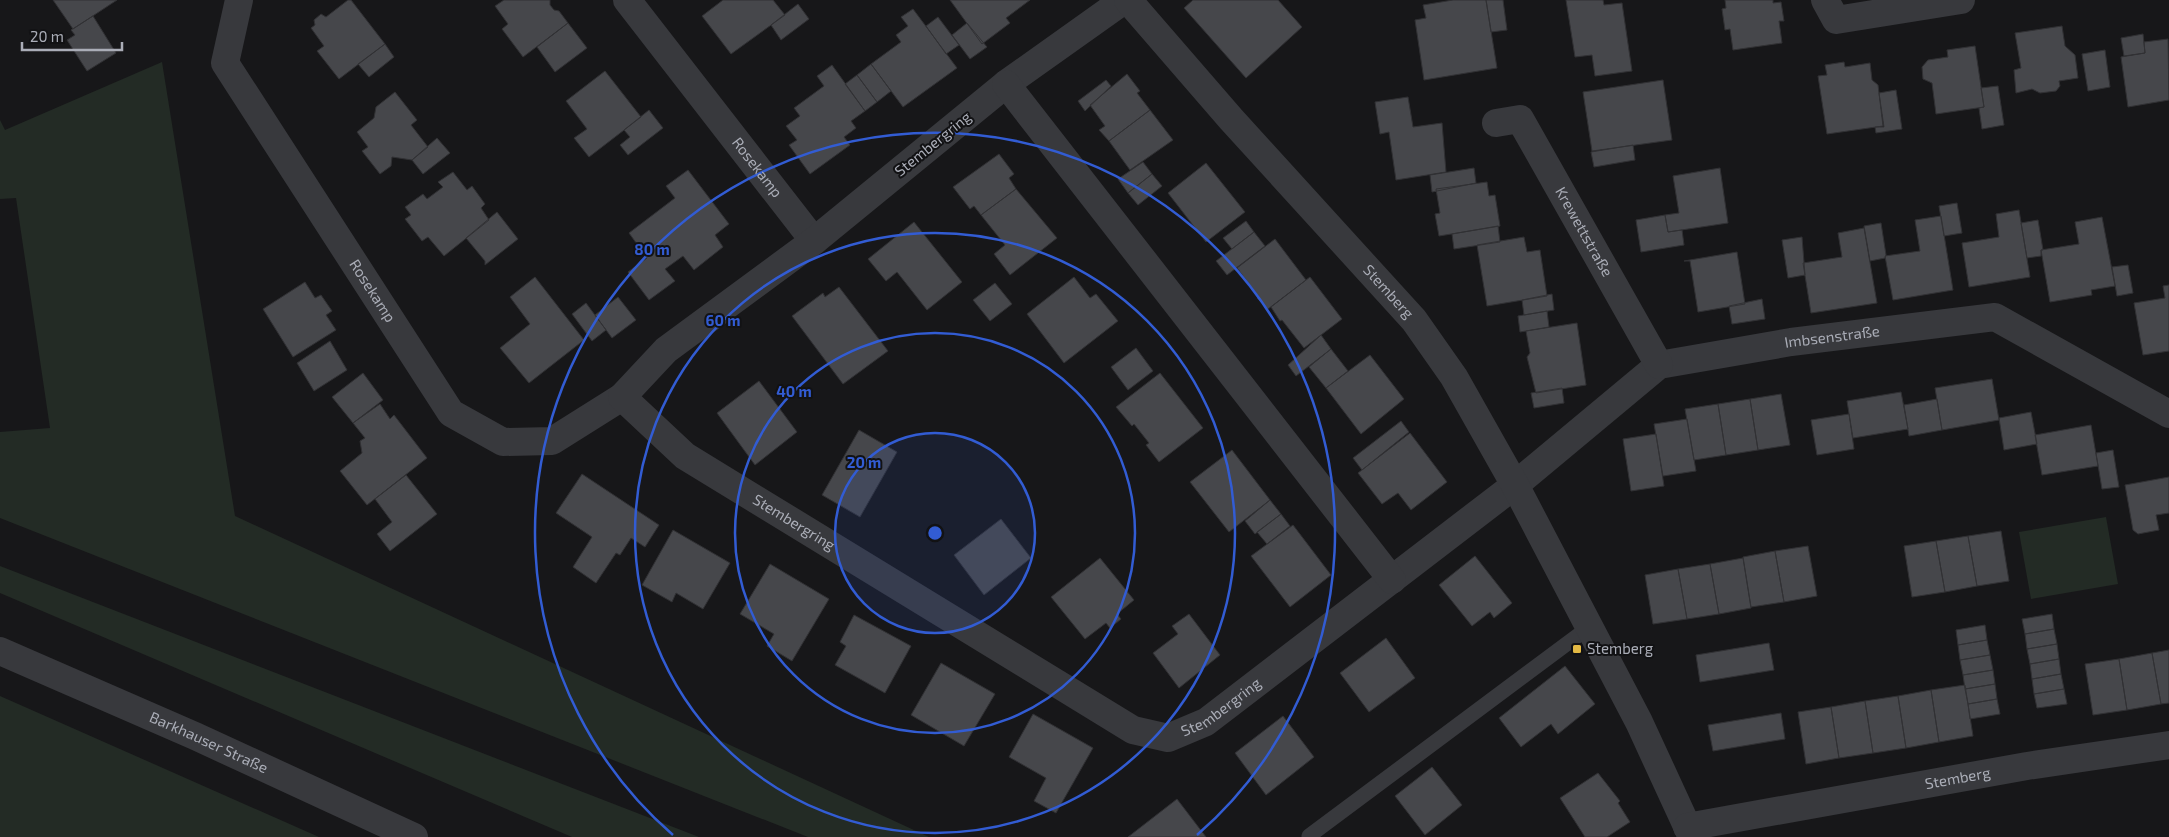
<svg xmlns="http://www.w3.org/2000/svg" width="2169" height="837" font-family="'Exo 2',sans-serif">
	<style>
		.green { fill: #232b25 }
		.building { fill: #46474b; stroke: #313134 }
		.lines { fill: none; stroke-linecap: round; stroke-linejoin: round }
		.service { stroke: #38393d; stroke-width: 15 }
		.minor { stroke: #38393d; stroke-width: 28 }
		.tertiary { stroke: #38393d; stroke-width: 28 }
		.ring { fill: none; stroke: #325cd3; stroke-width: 2.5 }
		.poi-dot { fill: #e3b944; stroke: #121214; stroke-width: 2 }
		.labels { text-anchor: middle; stroke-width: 4; stroke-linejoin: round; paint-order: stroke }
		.street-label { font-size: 15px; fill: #aaadb7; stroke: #121214 }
		.poi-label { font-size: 15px; fill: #aaadb7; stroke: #121214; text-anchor: start }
		.centre { fill: #325cd3; stroke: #121214; stroke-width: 2.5 }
		.ring-label { font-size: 15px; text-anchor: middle; font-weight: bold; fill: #325cd3; stroke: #121214; stroke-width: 4; stroke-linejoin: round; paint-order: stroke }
	</style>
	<rect width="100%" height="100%" fill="#171719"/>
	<path class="green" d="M162,62l73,454 694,321h-121l-808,-319v-86l50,-4 -34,-230 -16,1v-79l5,10z
		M2106,517l12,67 -87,15 -12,-67z
		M0,566l699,271h-127l-572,-244z
		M0,696l319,141h-319z"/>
	<path class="building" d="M53,0h64l-44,29z
		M348,0h3l34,44 -46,35 -22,-28 7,-5 -13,-18 4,-3 -1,-5 7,-6 5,3z
		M504,0h46v5l4,5 5,1 9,12 -45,34 -21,-28 6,-5 -13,-18z
		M723,0h50l12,15 -54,39 -29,-38z
		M950,0h80l-24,18 4,5 -28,21z
		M1193,0h85l24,27 -56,51 -62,-70z
		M1453,0h33l11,68 -73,12 -9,-60 11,-2 -3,-13z
		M1486,0h17l4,30 -16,2z
		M1566,0h37l1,5 18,-2 10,68 -37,5 -3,-21 -17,2z
		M1725,0h48v3l8,-1 3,19h-5l3,22 -49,7 -3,-21 -5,1 -3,-21 4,-1z
		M798,4l11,15 -28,21 -10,-15z
		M913,9l44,59 -54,39 -32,-43 30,-22 -5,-7 12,-9 -7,-9z
		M93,16l23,37 -29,18 -20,-31 8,-5 -4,-5z
		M938,17l21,28 -13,9 -20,-28z
		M568,23l19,25 -32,24 -18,-25z
		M967,23l20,24 -17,12 -18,-24z
		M2062,26l3,20 10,9 3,23 -19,3 1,5 -4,5 -16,2 -8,-4 -16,4 -2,-23 7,-2 -6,-35z
		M2143,34l2,19 -21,3 -3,-18z
		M2168,39l1,61 -41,7 -7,-50 24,-4 -1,-11z
		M385,44l9,13 -25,20 -11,-13z
		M1975,46l9,61 -48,7 -4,-31 -9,-4 -1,-12 6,-7 20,-3 -1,-7z
		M2105,50l5,37 -22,4 -6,-37z
		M1844,62l1,5 25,-4 2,17 6,5 5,41 -56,8 -9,-58 9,-1 -2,-10z
		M871,64l20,27 -14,11 -20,-27z
		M832,65l33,46 -14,10 5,7 -12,9 6,8 -40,29 -21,-29 8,-5 -11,-14 14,-10 -6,-8 30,-22 -7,-10z
		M605,71l36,46 -52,40 -15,-19 13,-9 -21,-28z
		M1127,74l13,17 -3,2 13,17 -41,31 -10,-11 6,-4 -15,-21z
		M857,75l20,27 -12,9 -20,-27z
		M1106,80l5,6 -26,25 -7,-10z
		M1663,80l9,60 -80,11 -9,-59z
		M1998,86l6,39 -22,4 -3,-21 5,-1 -3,-19z
		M1896,90l6,39 -26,4 -1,-6h9l-5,-34z
		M395,92l22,28 -6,5 17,22 -16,13 -20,-3 -1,9 -11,8 -18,-23 6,-4 -11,-15 17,-14 2,-11z
		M1408,97l5,30 29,-4 4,49 -50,8 -7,-48 -9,2 -5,-32z
		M649,110l14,18 -35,27 -8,-10 10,-8 -6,-7z
		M1150,110l23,30 -43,30 -21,-29z
		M437,138l13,15 -27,21 -11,-14z
		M1633,145l2,15 -41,7 -3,-15z
		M999,154l15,20 -5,4 7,11 -35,26 -7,-9 -4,3 -17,-22z
		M1143,162l9,12 -24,19 -10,-14z
		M1206,163l39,49 -39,30 -38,-49z
		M1474,168l2,15 -44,9 -2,-17z
		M1720,168l8,55 -60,9 -3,-17 14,-2 -6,-37z
		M688,170l41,54 -14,11 8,12 -29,23 -11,-14 -18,13 10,12 -26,19 -21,-28 19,-14 -18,-25 46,-35 -9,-12z
		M453,172l14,18 5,-4 13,18 -4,4 8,12 -45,36 -16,-19 -6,4 -17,-22 6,-4 -6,-8 18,-13 4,5 16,-12 -5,-5z
		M1152,174l10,12 -24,19 -10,-12z
		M1487,182l2,14 6,-1 5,31 -61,10 -4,-22 5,-1 -4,-24z
		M1016,189l41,49 -47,37 -16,-21 11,-9 -24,-30z
		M1957,203l5,30 -18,3 -5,-30z
		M2019,210l11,67 -61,10 -7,-44 37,-6 -3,-23z
		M497,212l21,27 -33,26v-4l-19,-23z
		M1665,215l3,17 14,-2 2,15 -43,7 -5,-32z
		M1941,216l12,74 -60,10 -8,-44 35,-5 -5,-31z
		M2102,217l13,69 -24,4 1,5 -42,7 -9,-52 38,-6 -4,-22z
		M2038,220l5,30h-2v6l-14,2 -6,-35z
		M1246,221l8,11 -22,17 -9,-11z
		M914,222l48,60 -35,28 -30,-38 -11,9 -18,-22z
		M1881,223l5,32 -1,3 -15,3 -6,-35z
		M1498,226l2,16 -46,7 -2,-15z
		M1864,228l13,75 -66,10 -8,-50 39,-6 -4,-24z
		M1254,232l11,14 -38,29 -11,-14z
		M1524,237l3,15 13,-2 7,46 -60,10 -10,-61z
		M1802,237l3,38 -17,3 -6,-38z
		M1275,239l31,41 -38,29 -11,-11 2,-1 -22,-29z
		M1737,252l8,52 -47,8 -8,-51h-6z
		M2128,265l5,28 -16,3 -5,-29z
		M535,277l49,63 -55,43 -29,-35 30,-24 -20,-27z
		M1074,277l16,21 6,-4 22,27 -54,42 -37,-49z
		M1310,277l32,42 -38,29 -22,-28 -2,1 -9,-14z
		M305,282l10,16 6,-3 11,16 -6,4 10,15 -43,27 -30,-48z
		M995,283l17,21 -22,17 -17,-21z
		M2169,285v66l-26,4 -9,-52 31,-5 -2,-12z
		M839,287l49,64 -45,33 -51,-68 31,-23 2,4z
		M1552,294l2,16 -30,5 -2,-15z
		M618,297l18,23 -24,18 -17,-23z
		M1762,299l3,20 -33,5 -3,-18z
		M586,303l20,27 -14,11 -20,-27z
		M1547,311l2,16 -29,5 -2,-16z
		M1577,323l9,62 -50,8 -9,-36 3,-4 -4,-22z
		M1321,335l10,14 -35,27 -8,-11z
		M330,341l17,29 -33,21 -17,-28z
		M1136,348l17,23 -25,19 -17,-23z
		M1331,349l17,22 -22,17 -17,-21z
		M1370,355l34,44 -43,35 -35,-46z
		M363,373l20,27 -30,23 -21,-26z
		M1160,373l43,55 -44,34 -13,-17 3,-2 -15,-19 -2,2 -16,-19z
		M1992,379l7,41 -57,10 -7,-42z
		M759,381l38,51 -42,33 -38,-52z
		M1562,388l2,15 -30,5 -3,-15z
		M1901,392l7,37 -55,9 -6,-37z
		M1781,394l9,51 -32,5 -8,-51z
		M1750,399l8,51 -32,5 -8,-51z
		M1937,399l5,31 -33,6 -5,-31z
		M380,404l10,15 4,-4 33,43 -60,47 -27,-34 22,-18 -2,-12 5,-3 -12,-15z
		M1718,404l8,51 -32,5 -9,-51z
		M2031,412l6,32 -33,6 -5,-32z
		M1849,414l5,35 -37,6 -6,-35z
		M1687,419l9,52 -33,5 -9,-52z
		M1401,421l8,11 -47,38 -9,-12z
		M2091,425l7,41 -56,9 -7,-40z
		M859,430l38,22 -37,65 -38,-22z
		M1410,433l37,49 -36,28 -13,-17 -16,11 -24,-31z
		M1656,434l8,52 -33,5 -8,-52z
		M1232,450l38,50 -41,32 -39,-50z
		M2113,450l6,37 -17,2 -6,-36z
		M582,474l77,51 -14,22 -14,-9 -11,17 -4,-2 -20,30 -23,-16 19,-30 -36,-24z
		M406,475l31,39 -47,37 -13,-17 15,-12 -17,-23z
		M2169,477v36l-13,2 3,15 -21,4 -5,-4 -8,-45z
		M1270,500l11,14 -26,20 -10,-13z
		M1281,514l9,12 -23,18 -10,-12z
		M1001,519l30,39 -47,37 -30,-40z
		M1293,525l38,50 -41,32 -39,-51z
		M673,530l57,33 -27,46 -27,-16 -4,9 -30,-17z
		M2001,531l8,50 -32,5 -9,-50z
		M1968,536l9,50 -32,6 -9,-51z
		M1936,541l9,51 -33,5 -8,-51z
		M1808,546l9,50 -33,6 -9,-51z
		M1775,551l9,51 -33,5 -8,-50z
		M1475,556l37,47 -18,15 -4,-6 -18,14 -33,-41z
		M1100,558l34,42 -17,14 4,5 -11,9 -4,-5 -21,16 -34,-42z
		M1743,558l8,50 -32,6 -9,-50z
		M770,564l59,35 -37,62 -25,-15 7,-12 -34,-20z
		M1710,564l9,50 -32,5 -9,-50z
		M1678,569l9,50 -34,5 -8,-49z
		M1189,614l31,41 -41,33 -26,-35 25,-19 -6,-8z
		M2052,614l2,15 -29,5 -3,-15z
		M854,615l57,31 -26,47 -50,-28 11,-19 -6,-4z
		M1985,625l2,15 -29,5 -2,-15z
		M2054,629l3,15 -30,5 -2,-15z
		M1386,638l29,40 -46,34 -29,-39z
		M1987,640l3,15 -30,5 -2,-15z
		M1769,643l5,27 -74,12 -4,-27z
		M2057,644l2,15 -29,5 -3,-15z
		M2169,650v53l-8,1 -9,-51z
		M2152,653l9,51 -34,6 -8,-51z
		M1990,655l3,15 -30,5 -3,-15z
		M2059,659l2,15 -29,5 -2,-15z
		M2119,659l8,51 -34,5 -8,-51z
		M941,663l54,31 -31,52 -53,-31z
		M1565,666l30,38 -37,30 -7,-10 -30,23 -22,-29z
		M1993,670l2,14 -30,5 -2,-14z
		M2061,674l3,15 -30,5 -2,-15z
		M1995,684l2,15 -29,5 -3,-15z
		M1965,685l8,51 -34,6 -8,-52z
		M2064,689l3,15 -30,4 -3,-14z
		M1931,690l8,52 -33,6 -8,-52z
		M1898,696l8,52 -33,5 -8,-52z
		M1997,699l3,15 -30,5 -2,-15z
		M1865,701l8,52 -34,5 -8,-51z
		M1831,707l8,51 -33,6 -8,-52z
		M1781,713l4,26 -72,12 -5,-26z
		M1033,714l60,34 -37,65 -22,-12 12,-23 -37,-21z
		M1283,716l31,41 -48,38 -31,-42z
		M1432,767l30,38 -37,30 -30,-39z
		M1598,773l22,28 -2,2 12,19 -23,15h-22l-25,-39z
		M1177,799l29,38h-78z"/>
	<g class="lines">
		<path class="service" d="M1309,836l279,-208"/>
		<g class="minor">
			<path id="s1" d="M239,0l-14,63 226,350 52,29 49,-1 70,-44"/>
			<path id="s2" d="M627,0l187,241"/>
			<path id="s3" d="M1124,0l-118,84 -192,157 -148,109 -44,47 63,59 448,274 35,8 38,-16 309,-237 144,-120 132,-23 204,-25 174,97"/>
			<path id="s4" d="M1128,0l103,119 183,201 40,57 61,108 124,237 53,115"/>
			<path d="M1825,0l11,20 125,-20"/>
			<path d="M1006,84l386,496"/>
			<path id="s5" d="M1496,123l24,-4 139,246"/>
			<path id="s6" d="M1687,827l340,-61 142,-21"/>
		</g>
		<path class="tertiary" id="s7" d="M0,651l195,85 219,101"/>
	</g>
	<circle cx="935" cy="533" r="100" fill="#325cd3" fill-opacity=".12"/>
	<g class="ring">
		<circle cx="935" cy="533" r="100"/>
		<circle cx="935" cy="533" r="200"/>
		<circle cx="935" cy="533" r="300"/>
		<path d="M673 835A400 400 0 1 1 1197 835"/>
	</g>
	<rect class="poi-dot" x="1572" y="644" width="10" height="10" rx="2.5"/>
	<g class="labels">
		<g class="street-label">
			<text transform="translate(933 144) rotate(-39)" y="5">Stembergring</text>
			<text dy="5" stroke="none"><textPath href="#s2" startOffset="212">Rosekamp</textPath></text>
			<text dy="5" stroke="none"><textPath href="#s5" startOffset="154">Krewettstraße</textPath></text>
			<text dy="5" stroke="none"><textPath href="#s1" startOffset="336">Rosekamp</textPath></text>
			<text dy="5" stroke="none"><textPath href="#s4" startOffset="391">Stemberg</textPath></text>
			<text dy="5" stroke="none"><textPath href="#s3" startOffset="2082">Imbsenstraße</textPath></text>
			<text dy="5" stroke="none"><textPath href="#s3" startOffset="855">Stembergring</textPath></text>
			<text dy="5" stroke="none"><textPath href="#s3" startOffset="1350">Stembergring</textPath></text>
			<text dy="5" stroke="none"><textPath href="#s7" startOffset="228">Barkhauser Straße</textPath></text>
			<text dy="5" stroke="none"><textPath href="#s6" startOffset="275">Stemberg</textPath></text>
		</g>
		<g class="poi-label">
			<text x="1587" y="654">Stemberg</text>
		</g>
	</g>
	<circle cx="935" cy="533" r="8" class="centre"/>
	<g class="ring-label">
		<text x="652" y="255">80 m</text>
		<text x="723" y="326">60 m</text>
		<text x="794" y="397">40 m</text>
		<text x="864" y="468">20 m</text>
	</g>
	<path d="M22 42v8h100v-8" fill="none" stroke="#aaadb7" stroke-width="2.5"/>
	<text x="30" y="42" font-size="15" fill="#aaadb7" stroke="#121214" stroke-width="4" paint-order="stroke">20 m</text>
</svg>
